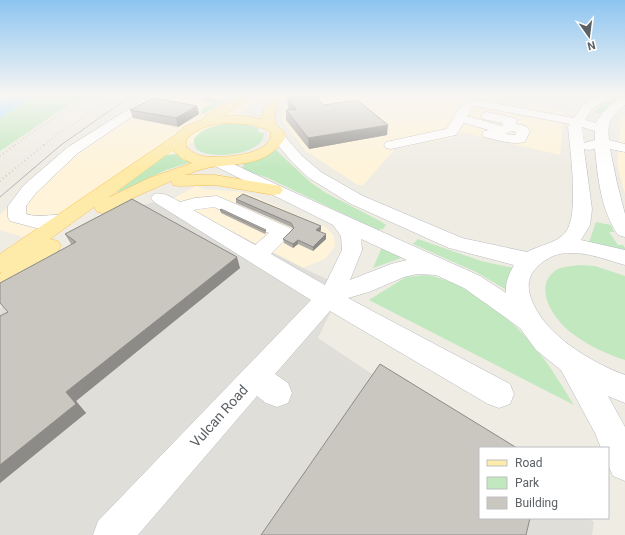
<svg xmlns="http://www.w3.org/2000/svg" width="625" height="535" font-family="Roboto,sans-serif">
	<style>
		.commercial { fill: #fff4d9 }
		.industrial { fill: #e0ded8 }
		.green { fill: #c2e8bf }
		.water { fill: #a4deff }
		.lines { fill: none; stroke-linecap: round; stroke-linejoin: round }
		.minor-casing { stroke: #b7babf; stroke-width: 1 }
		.major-casing { stroke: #f8bf54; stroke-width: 1 }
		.minor { fill: #fff; fill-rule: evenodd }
		.major { fill: #ffeba9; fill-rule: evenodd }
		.tram { stroke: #b3b4b5; stroke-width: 1 }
		.rail-far1 { stroke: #b3b4b5; stroke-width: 1.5; stroke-dasharray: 0.5 3; stroke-linecap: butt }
		.rail { stroke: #b3b4b5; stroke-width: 2; stroke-dasharray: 0.5 3.5; stroke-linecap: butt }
		.wall { fill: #aeaba6 }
		.shaded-wall { fill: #8d8b87 }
		.building { fill: #cac7c1; stroke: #8d8b87 }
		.labels { text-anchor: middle; stroke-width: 3; stroke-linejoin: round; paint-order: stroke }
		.near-street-label { font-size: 14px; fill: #5c6165; stroke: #fff }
	</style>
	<rect width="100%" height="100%" fill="#efece4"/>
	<path class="commercial" d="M146,95h123l-110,68 -136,74 -23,-7v-15l59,-59z
		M352,95h137l8,2 7,7 60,8 -4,43 -99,-23 -10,6 -56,11 -32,36h-5l-52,-34 -25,-32 4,-15z
		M625,115v79l-8,-30 4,-46z
		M196,186l8,3 40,3 81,35 9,9 1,10 -10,13 -23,9 -131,-68z"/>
	<path class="industrial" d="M167,198l142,73 34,15 -25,52 165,110h-3v70h108l6,4 -2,13h-592v-227l109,-93z"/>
	<path class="green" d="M36,95h53l-27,14 -62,42v-33z
		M617,96l4,1 -1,3 -20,14 -6,-2c6,-8 14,-12 23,-16z
		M204,97l22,4 -23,13h-2v-4l12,-7 -10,-2z
		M242,123l16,5 1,1 -2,1 3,3h4c0,22 -52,27 -66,17 -4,-3 -4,-7 -4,-11 11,-14 31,-16 48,-16z
		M276,150l34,32 16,11 54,28 6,4 -3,4 -6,1 -109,-52 -26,-9 2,-6 23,-8z
		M177,154l6,6 8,2 -25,8 -47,22 -4,-1 50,-36z
		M596,222l15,3 3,7h-5l9,13h5l2,3v5l-37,-8z
		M418,239l63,22 33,7 -4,24 -34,-20 -63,-28z
		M382,247l22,10 -31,11z
		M580,265l15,1 30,10v84c-19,-6 -36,-14 -52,-26 -18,-13 -42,-46 -17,-64 7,-4 16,-4 24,-5z
		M427,275c45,9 86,44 113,79 13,16 23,34 34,51l-205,-105 37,-23z"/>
	<path class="water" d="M13,95h23l-36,23v-16z"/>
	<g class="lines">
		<g class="minor-casing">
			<path id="minor" d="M151,95h13l-86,58 -42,40 -10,13v8c15,5 30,-2 45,2l2,4 -2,4 -31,5 -30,-8 -2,-4v-11l16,-21 44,-38z
				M599,95h13l-20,14 -7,11 11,3c6,-11 17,-23 29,-26v8c-14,11 -18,17 -16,35l16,4v8l-15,-3 7,34 8,31v23l-7,-2c-17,-25 -20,-56 -23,-86l-6,1 -5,-1 8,60 -2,16 -9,15 44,10v15c-18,-5 -35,-12 -53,-12 -14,-1 -26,5 -35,14 -8,8 -10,18 -7,28 11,38 60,67 95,80v28l-17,-7 17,31v54l-12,-5 -5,-11v-17h-7l-6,-15 -34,-63 -25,-20 -16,-22 -56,-40 -28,-13 -19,-1 -13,3 -35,15 -21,6 162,86 4,10 -4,10 -11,4 -11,-4 -158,-93 -55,63 13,9 4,10 -4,10 -11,4 -11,-4 -9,-7 -119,139h-45l5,-14 213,-221 -157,-98 -3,-4 3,-4c10,-2 17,3 26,8l15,-4 22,-2 73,32 3,4 -22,22 54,31 17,-35 -1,-14 -8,-11 -120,-60 -3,-3 3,-3 5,-2 5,2 57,27 200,90 26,17c-1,-11 3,-19 8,-28l-65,-17 -98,-44 -42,-26 -17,-16 -21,-25 2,-3 5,-1 5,1 19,22 19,16 42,24 99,42 65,14c12,-7 28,-8 38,-19 15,-17 5,-83 3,-107l2,-2 -95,-18 -8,10 35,10 1,-3 -20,-4 -2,-3 2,-3 4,-1 28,6 2,3 -1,3 10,2 4,5 -5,11c-14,3 -27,-2 -41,-5l-2,-3 2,-3 5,-1 -25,-7 -8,12 -65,14 -5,-1 -2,-3 2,-3 60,-13c8,-9 13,-27 26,-30l102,19 10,-14zM582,127l13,4v9l-11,3zM512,131l4,1 -1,3 -10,-1zM214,207l55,26 -14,12 -62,-35zM361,239l46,21 -16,4 -41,16 12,-30z"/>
		</g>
		<g class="major-casing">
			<path id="major" d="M242,95h14l-33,21h21l18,3 2,-10 8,-13 13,-1c-7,10 -11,16 -10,29l9,8 1,6c-18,28 -44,25 -73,29 -9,1 -18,5 -27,8h30l59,10 6,1 3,4 -3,4 -6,1 -59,-10 -36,1 -6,-1 -2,-4 -36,16 -26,15 -6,1 -6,-1 -3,-5 -44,32 8,2 3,5 -3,5 -50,41 -8,3v-21l2,-2 -2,1v-19l174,-118 10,-9 20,-8 2,-4zM228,123l26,2 14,5 3,3c2,23 -53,26 -69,23 -6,-1 -11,-5 -16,-9v-7c11,-13 26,-16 42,-17zM173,150l8,8 11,5 -43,15 -41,20z"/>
		</g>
		<use href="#minor" class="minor"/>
		<use href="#major" class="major"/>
		<path class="tram" d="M0,197l61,-52 71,-50"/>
		<path class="rail-far1" d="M15,145l23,-17 56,-33
			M44,145l11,-9 62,-41"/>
		<path class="rail" d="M0,156l16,-12
			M0,181l45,-37"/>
	</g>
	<path class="wall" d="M287,98l37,7 63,30 -78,14 -23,-29v-10h3l-1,-2z
		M197,106l2,8 -21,13 -45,-9 -3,-8z
		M236,199l85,27v4l-2,2 7,7 -13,12 -15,-7 -5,4 -9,-5 -1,-4 10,-10 -2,-2 -55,-24z
		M220,210l46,20v3l-1,1 -44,-21z
		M65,234l175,34 -164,133 10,12 -86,70v-167l8,-4 63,-68z"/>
	<path class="shaded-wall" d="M197,106l2,8 -21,13 -2,-9z
		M388,125l-1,10 -78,14 -1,-11z
		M321,226v4l-5,5v-5z
		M326,234v5l-13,12v-4z
		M298,240v4l-5,4v-4z
		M237,257l3,11 -164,133 10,12 -86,70v-18l66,-73z"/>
	<path class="building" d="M314,95l10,10 33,-5 31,25 -80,13 -22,-28 10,-1 -9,-11z
		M153,98l44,8 -21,12 -46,-8z
		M243,194l78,32 -5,4 10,4 -13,13 -15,-7 -5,4 -10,-5 11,-11 -3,-5 -55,-24z
		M132,199l105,58 -171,135 10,12 -76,61v-149l8,-4 -8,-9v-20l76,-41 -11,-8z
		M221,209l45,21 -1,1 -45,-21z
		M380,364l137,84h-37v70h50l-4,17h-265z"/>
	<linearGradient id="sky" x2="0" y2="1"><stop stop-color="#8dc5f1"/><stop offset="0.56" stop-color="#f8f6f3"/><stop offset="1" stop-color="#f8f6f3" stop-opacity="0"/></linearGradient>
	<rect width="625" height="170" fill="url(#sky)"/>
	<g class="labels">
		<g class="near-street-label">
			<text transform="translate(219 416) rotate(-48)" y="5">Vulcan Road</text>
		</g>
	</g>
	<rect x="479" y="447" width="130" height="72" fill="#ffffff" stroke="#bec0c1"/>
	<rect x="487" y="460" width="20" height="6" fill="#ffeba9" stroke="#bec0c1"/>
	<text x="515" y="467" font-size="12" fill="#5c6165">Road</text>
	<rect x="487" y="477" width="20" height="12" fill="#c2e8bf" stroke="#bec0c1"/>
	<text x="515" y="487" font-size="12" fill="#5c6165">Park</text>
	<rect x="487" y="497" width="20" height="12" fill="#cac7c1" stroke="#bec0c1"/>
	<text x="515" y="507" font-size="12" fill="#5c6165">Building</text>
	<g transform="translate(589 36) rotate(166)" stroke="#ffffff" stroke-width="3" paint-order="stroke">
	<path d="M0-3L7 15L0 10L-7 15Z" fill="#5c6165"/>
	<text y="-6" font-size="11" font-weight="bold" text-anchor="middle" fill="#5c6165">N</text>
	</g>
</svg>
